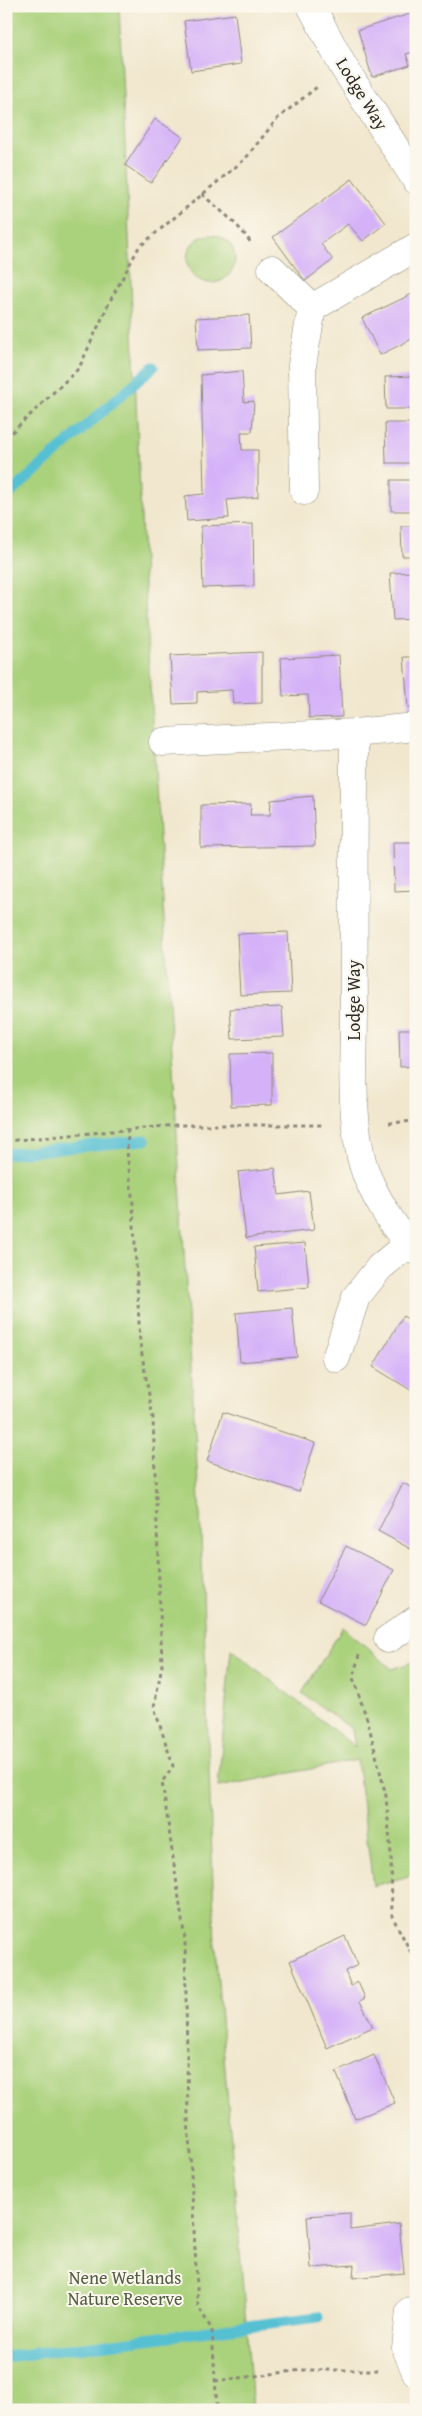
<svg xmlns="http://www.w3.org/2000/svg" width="422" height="2416" font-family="'Gentium Book Plus',serif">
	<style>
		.green { fill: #aad17b; stroke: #6a7e53 }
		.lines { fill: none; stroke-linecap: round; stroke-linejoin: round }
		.stream { stroke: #56c0d3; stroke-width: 11 }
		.building { fill: #d5b2f8 }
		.street-casing { stroke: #8e897c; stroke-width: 29 }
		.path { stroke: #8e897c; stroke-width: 3; stroke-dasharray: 4 4; stroke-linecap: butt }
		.street { stroke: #fff; stroke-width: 28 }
		.labels { text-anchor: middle; stroke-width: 4; stroke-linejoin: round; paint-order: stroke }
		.street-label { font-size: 18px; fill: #2b2b2b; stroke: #fbf7ec }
		.park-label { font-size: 18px; fill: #515d43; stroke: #fbf7ec }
	</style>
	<rect width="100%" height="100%" fill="#fbf7ec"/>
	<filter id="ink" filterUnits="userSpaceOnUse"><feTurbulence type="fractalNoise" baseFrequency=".02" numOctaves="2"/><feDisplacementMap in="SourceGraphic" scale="10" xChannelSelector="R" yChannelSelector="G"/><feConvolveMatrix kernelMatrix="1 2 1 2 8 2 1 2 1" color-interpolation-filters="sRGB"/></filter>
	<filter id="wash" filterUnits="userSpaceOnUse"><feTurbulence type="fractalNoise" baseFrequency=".0096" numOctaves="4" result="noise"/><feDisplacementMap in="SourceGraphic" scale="20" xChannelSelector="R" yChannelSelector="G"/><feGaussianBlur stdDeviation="1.12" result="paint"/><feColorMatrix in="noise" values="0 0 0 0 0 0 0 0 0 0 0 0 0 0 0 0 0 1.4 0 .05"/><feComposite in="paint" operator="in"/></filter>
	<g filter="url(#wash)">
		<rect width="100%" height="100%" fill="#f1e7ce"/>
		<path class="green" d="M6,6h113l25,580 57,947 14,413 38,464h-247z
			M187 259a24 24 0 1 1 48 0a24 24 0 1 1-48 0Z
			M343,1627l49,42 24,-8v213l-43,12 -16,-126 -139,27 13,-138 124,98 -3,-18 -50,-36z"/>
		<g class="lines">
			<path class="stream" d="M6,497l147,-130
				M6,1154l139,-14
				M6,2357l312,-40"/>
		</g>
		<g id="blocks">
			<path class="building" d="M416,12v39l-10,3 4,11 -38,12 -14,-47z
				M235,14l6,50 -50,7 -7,-50z
				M155,119l28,18 -32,46 -26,-18z
				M352,179l34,44 -23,18 -15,-17 -27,20 12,16 -28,21 -32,-44z
				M412,294l4,7v36l-36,18 -18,-37z
				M249,315l2,33 -53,2 -2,-32z
				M242,371l2,31 10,-1 -2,31h-11l1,18h16v47l-31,3 2,18 -42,3 -2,-25 19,-2 -3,-119z
				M416,376v33h-30l-1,-32z
				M385,423h31v40h-30z
				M391,480h25v31h-25z
				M253,524l1,62 -51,2 -2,-62z
				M401,526h15v30h-14z
				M416,572v47l-23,1 -3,-47z
				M262,652v51l-29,1 -1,-14 -35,2v11l-24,1 -3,-48z
				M339,655l3,62 -33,1 -1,-23 -25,1 -2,-38z
				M404,657h12v50l-8,1z
				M313,796l2,50 -114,2v-43l50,-1 -1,11h20l1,-15z
				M393,842h23v48l-22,1z
				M288,932l3,61 -51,2 -3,-61z
				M282,1007l2,30 -52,2 -2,-30z
				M399,1029h17v37l-16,1z
				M272,1053v52l-41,1 -1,-52z
				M275,1168l4,27 30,-4 5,39 -68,8 -8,-66z
				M305,1243l4,44 -51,5 -4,-45z
				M292,1308l5,49 -57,5 -4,-49z
				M403,1316l13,8 -2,68 -41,-25z
				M223,1412l92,31 -16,49 -92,-31z
				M403,1483l13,7v62l-38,-21z
				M346,1546l48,24 -28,55 -48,-24z
				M345,1936l13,29 -13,6 6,15 7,-4 7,16 -5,3 13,26 -46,21 -37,-87z
				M374,2055l21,48 -40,16 -19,-47z
				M350,2213v17l49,-6 5,49 -51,5 1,-13 -43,3 -4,-52z"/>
		</g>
	</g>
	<g filter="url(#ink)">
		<use href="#blocks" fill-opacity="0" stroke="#8e897c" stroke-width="1"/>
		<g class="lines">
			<g class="street-casing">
				<path id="street" d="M311,6l32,60 73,114
					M272,269l40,39
					M304,491l-2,-126 10,-57 104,-61
					M416,727l-62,6c0,91 -1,182 0,273 0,50 -4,102 7,151 6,28 33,74 55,94
					M163,742l191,-9
					M336,1358l20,-61 24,-30 28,-23
					M388,1639l28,-19
					M410,2311l-4,37 10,24"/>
			</g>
			<path class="path" d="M202,194c17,16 36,29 49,49
				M6,438l73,-70 31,-67 29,-54 106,-88 32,-40 40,-32
				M389,1123l27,-2
				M128,1129l-1,23 6,52 7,139 13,75 9,247 -8,42 19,59 -11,16 23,158 3,177 10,189 14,24 5,80
				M6,1141l171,-16h146
				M359,1655l-6,23 15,44 18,74 5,58 1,62 24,46
				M215,2381l87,-11h76"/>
			<use href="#street" class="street"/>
		</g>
	</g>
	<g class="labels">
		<g class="street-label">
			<text transform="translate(362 94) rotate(58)" y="6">Lodge Way</text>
			<text transform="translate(354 1000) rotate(-90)" y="6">Lodge Way</text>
		</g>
		<g class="park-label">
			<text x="125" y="2284">Nene Wetlands<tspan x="125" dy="21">Nature Reserve</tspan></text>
		</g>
	</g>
	<rect width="422" height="2416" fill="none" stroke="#fbf7ec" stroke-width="25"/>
</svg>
